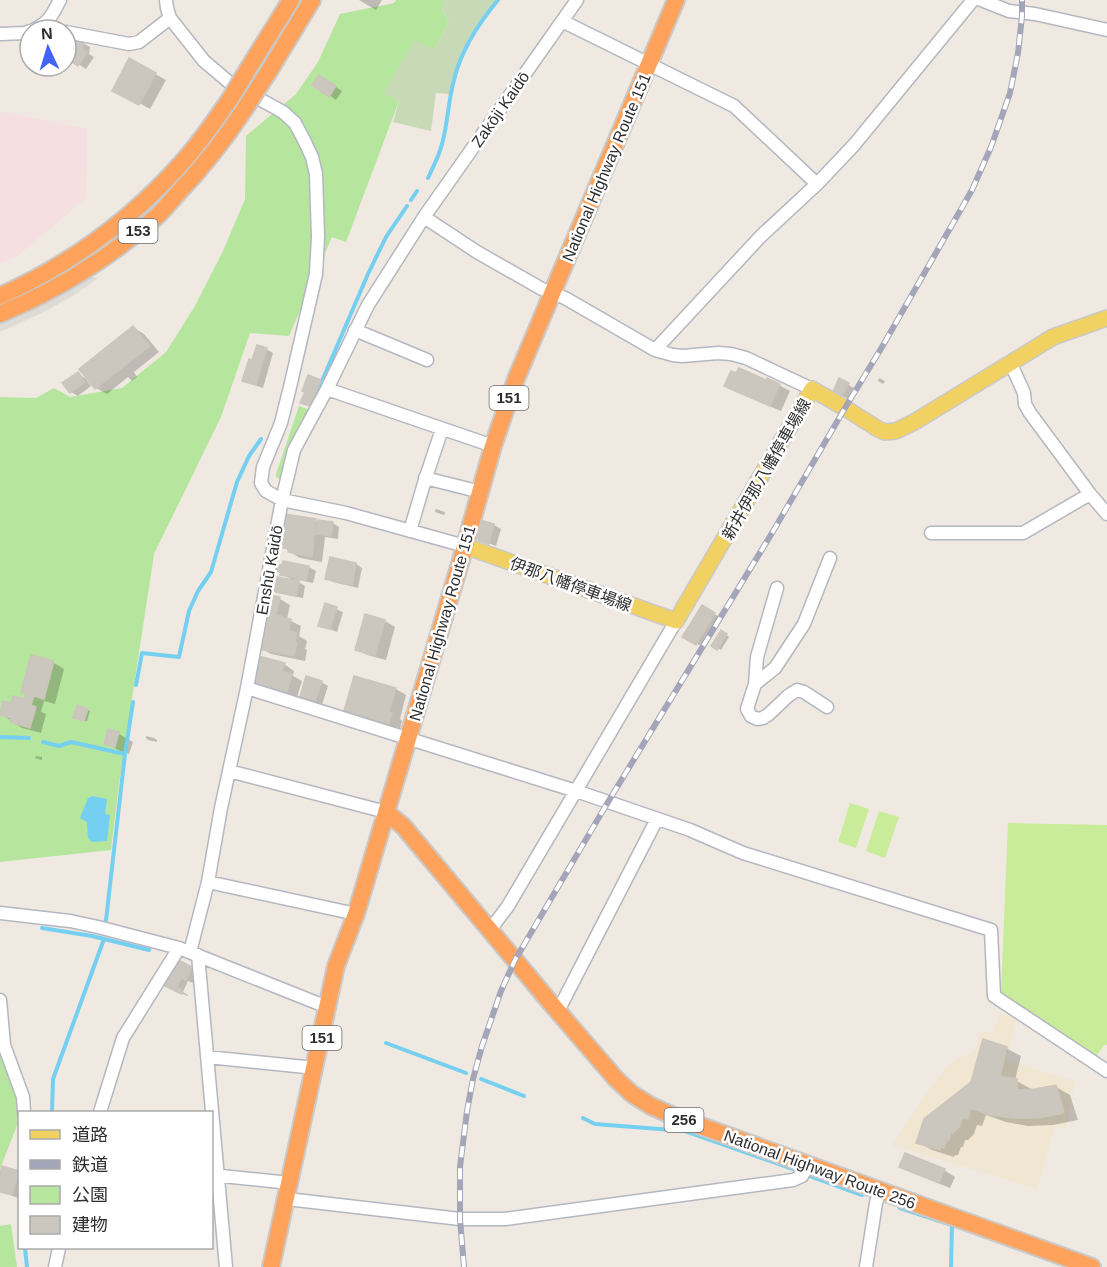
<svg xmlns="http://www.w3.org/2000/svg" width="1107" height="1267" font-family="Helvetica,'Noto Sans JP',sans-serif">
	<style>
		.education { fill: #f0e6d1 }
		.medical { fill: #f5dfe0 }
		.green { fill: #b6e59e }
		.cemetery { fill: #c8d9b8 }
		.pitch { fill: #c9ec9a }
		.plaza { fill: #dfdcd8 }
		.water { fill: #75cff0 }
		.shadow { fill: #0003 }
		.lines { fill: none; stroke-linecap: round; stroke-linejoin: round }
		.stream { stroke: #75cff0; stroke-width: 4 }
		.building { fill: #cbc7bf; stroke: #cbc5ba; stroke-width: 1.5 }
		.minor-casing { stroke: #b4b7c1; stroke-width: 15 }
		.major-casing { stroke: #c9c9c9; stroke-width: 18 }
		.highway-casing { stroke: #c9c9c9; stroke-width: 20 }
		.minor { stroke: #fff; stroke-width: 12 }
		.major { stroke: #f2d163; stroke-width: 15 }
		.highway { stroke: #ffa35c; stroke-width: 16 }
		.rail-casing { stroke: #a3a6b8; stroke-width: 6 }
		.rail { stroke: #fff; stroke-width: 4; stroke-dasharray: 11; stroke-linecap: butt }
		.highway-bridge-casing { stroke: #c9c9c9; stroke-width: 20; stroke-linecap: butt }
		.highway-bridge { stroke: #ffa35c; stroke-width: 16 }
		.labels { text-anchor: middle; stroke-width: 5; stroke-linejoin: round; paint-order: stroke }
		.shield { fill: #fff; stroke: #6d6d6d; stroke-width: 1.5 }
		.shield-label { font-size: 15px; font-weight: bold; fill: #2e2e2e }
		.street-label { font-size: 16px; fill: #2e2e2e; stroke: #fff }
	</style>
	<rect width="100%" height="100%" fill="#efe9e1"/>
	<path class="education" d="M1000,1013l17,6 -11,41 69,21 -9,48 -11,-3 -18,63 -145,-44 34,-51 25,-32 24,-11 6,-21 12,3z"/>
	<path class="medical" d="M0,111l87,18 -1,69 -70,59 -16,6z"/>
	<path class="green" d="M396,0h49l-3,9 7,14 -15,27 -49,43 14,8 -53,141 -14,-5 -43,99 -39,-3 -29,84 -67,137 -35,230 -8,66 -111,12v-465l36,1 18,-10 16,9 52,-9 44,-36 29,-46 28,-55 22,-52 1,-63 50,-42 22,-32 22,-48 54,-11z
		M299,406l11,4 -20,36 -10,33 -4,-2v-3z
		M0,1050l7,24 13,24 -2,25 -18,46z
		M11,1224l6,43h-17v-41z"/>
	<path class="cemetery" d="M445,0h51c-23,27 -41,58 -46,94l-14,-1 -5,38 -38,-9 6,-21 -15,-8 31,-53 19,10 15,-27 -7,-14z"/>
	<path class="pitch" d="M850,803l19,6 -13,39 -18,-6z
		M879,811l20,6 -14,41 -19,-7z
		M1008,823l99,2v220h-3l-8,12 -95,-65z"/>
	<path class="plaza" d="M88,277h6l4,1 -25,18 -29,16 -44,20v-8l22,-8 14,-8 33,-18z"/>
	<path class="water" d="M93,796l14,3 -2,15 5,1 -3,26 -15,1 -4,-4 -1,-16 -7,-4 8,-20z"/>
	<path class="shadow" d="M359,0h23l-6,10z
		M66,42l17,1 7,4 -1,7 5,3 -8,12 -15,-10h-5z
		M155,74l11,6 -16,29 -27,-15z
		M326,80l16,11 -6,9 -22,-15z
		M134,328l10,6 15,18 -25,20 3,5 -5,4 -4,-4 -21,17 -11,-6z
		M266,349l7,4 -10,35 -12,-4 -7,-4 9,-18z
		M78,374l7,4 6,8 -13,10 -7,-4z
		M879,378l6,3 -2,3 -5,-3z
		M840,380l14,8 -6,11 -14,-8z
		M320,381l7,4 -10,24 -15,-7z
		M779,385l11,6 -9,20 -45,-19 -10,-6z
		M436,509l9,3 -1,3 -9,-3z
		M315,520l4,3h14l6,4 -1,12 -13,-2 -3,25 -22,-4 -10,-6 -5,-4v-2l-4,-3z
		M482,522l12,3 7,4 -5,17 -15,-6z
		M284,562l25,5 7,4 -3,12 -19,-4 11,7 -2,12 -26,-5 -7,-3 24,-9 -19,-11 8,-3z
		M356,564l6,4 -4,20 -25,-6 -6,-3z
		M271,597l9,2 10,6 -3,14 14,7 -2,10 8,5 -2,8 2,1 -2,11 -34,-7 -11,-6z
		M703,607l18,11 -18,29 -19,-10z
		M336,609l7,3 -6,20 -17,-7z
		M385,621l10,6 -9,33 -19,-5 -11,-6z
		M722,632l7,5 -8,13 -8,-5z
		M32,657l22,6 10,6 -9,35 -11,-3 -3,11 5,2 -5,19 -19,-5 -21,-14 11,-9 13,-4z
		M284,664l10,7 -1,5 9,5 -5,16 -34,-9 -10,-6z
		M355,678l41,11 10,6 -6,24 2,2 -2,8 -44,-13 -10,-6z
		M321,682l7,4 -6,19 -14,-5 -6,-3z
		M87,710l3,1 -3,10 -9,-2z
		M109,731l10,3 14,8 -4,12 -9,-3 -14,-8z
		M146,736l8,2 3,2v2l-9,-2 -2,-2z
		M36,756l6,1v3l-7,-2z
		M179,962l19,10 -5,11 -5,-2 -5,11 5,3v1l-17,-7 3,-15z
		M1006,1048l15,8 -6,24 16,9v2l25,-4 14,8 8,25 -25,5 -25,1 -22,-4 -20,-7 -4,11 -5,-1 -3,9 -6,6h-3l-2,7h-2l-3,8h-3l-1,2 -22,-7 -14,-8 55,-60z
		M905,1155l39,15 11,7 -5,11 -39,-16 -10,-6z
		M3,1168l17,5 -2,25 -18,-7v-12z"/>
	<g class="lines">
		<path class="stream" d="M428,178c5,-11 11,-22 14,-34 6,-21 6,-43 12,-64 7,-30 24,-56 44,-80
			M411,200l6,-9
			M313,402l55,-128 18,-37 21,-31
			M136,685l6,-32 37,4 10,-46 9,-20 13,-19 26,-90 12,-26 12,-17
			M0,737l29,1
			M43,742l16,4 12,-4 54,12
			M106,920l19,-166 8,-52
			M42,928l50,8 57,14
			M386,1043l80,30
			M481,1079l43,17
			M52,1112l1,-33 51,-140
			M583,1118l12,6 90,7 111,39
			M810,1176l52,19
			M900,1208l52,17 -1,42
			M25,1248l2,19"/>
	</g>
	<path class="building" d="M66,41l18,1 -1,7 5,3 -10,14 -12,-8z
		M129,58l27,15 -17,32 -27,-14z
		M319,75l17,11 -7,11 -17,-12z
		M133,326l17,20 -55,43 -16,-20z
		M257,345l10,3 -11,37 -14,-4 7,-22 3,1z
		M739,368l27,12 1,-2 13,6 -10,22 -46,-20 7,-15 5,2z
		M78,372l7,10 -15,11 -8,-10z
		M308,375l13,5 -11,26 -10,-3 5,-11 -3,-1z
		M839,378l10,5 -8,14 -8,-5z
		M284,514l32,5 -4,38 -24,-5 1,-3 -6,-1 1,-3 -5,-1z
		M318,520l15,2 -2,14 -15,-2z
		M480,520l14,4 -5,20 -10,-3 -3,-7z
		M330,557l26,6 -4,22 -27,-6z
		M283,561l26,5 -3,14 -26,-5 1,-3 -7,-1 1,-7 7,1z
		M272,576l27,5 -3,15 -27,-6z
		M270,595l10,2 -4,18 15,4 -2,12 8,2 -2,9 2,1 -3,13 -36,-7z
		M325,603l12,4 -7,22 -12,-3z
		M702,605l13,8 -19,32 -14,-8z
		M365,614l20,6 -10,36 -20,-6z
		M721,630l6,4 -10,16 -6,-4z
		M31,655l23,6 -10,38 -10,-3 -3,9 5,2 -6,21 -20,-6 1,-4 -11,-3v-2l3,-12 8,2 2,-7 11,3 2,-6 -5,-1z
		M258,656l27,7 -3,8 10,3 -5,18 -36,-9z
		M306,676l16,5 -7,21 -15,-5z
		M354,676l42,12 -7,24 3,1 -3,11 -45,-13z
		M77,705l11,4 -4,12 -11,-3z
		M108,729l11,3 -4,15 -11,-3z
		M178,960l14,7 -6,13 -5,-2 -4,9 5,3 -1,4 -18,-9 6,-15 4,2z
		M983,1039l24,8 -7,29 17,3v11l18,-1 21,-4 8,27 -4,2 -22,4h-26l-22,-3 -19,-7 -3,11 -6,-1 -2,8 -7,7h-2l-2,7h-2l-3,8 -3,-1 -1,3 -24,-7 8,-24 47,-37z
		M905,1153l40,16 -6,14 -40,-16z
		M2,1166l17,5 -7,24 -12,-3v-19z"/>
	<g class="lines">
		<g class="minor-casing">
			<path id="minor" d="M166,0l1,8 3,10 34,43 26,22 44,24 9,5 12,11 9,17 8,17 4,17 2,63 -2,37 -26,113 -9,36 -18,44 -2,16 5,8 16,9 64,13 119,33
				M981,0l28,11 26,3 72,16
				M562,21l172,85 83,78
				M33,30c16,-7 19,-15 27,-30
				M66,32l63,12 10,-2 31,-24
				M0,34l25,-1 5,-2
				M424,217l53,35 65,37 23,9 90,52 18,5 9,1 36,-3 13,1 15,4 66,31
				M355,330l72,30
				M655,350l106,-114 56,-52 37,-39 119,-145
				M1011,364l13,29 1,11 5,9 60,81 17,20
				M327,389l166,57
				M425,478l56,14
				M410,531l15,-51 17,-51
				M931,533h92l67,-39
				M777,588l-20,69 -2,27 -8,25 4,7 6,3 6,-1 6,-4 19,-18 9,-6 7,2 23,15
				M755,684l20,-16 29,-44 26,-66
				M247,688l329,103 114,39 53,23 248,77 3,66 113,75
				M229,771l157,41
				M208,882l148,32
				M0,913l70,8 28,6 81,21 148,59
				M490,930l18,-24 168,-285
				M190,952l18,-70 13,-74 26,-120 35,-188 12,-50 33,-61 41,-84 56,-88 153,-217
				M198,955l28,312
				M0,1000l4,45 19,52 1,15
				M558,1011l99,-192
				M207,1057l108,11
				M100,1112l23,-74 56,-90
				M212,1175l78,8
				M287,1199l173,20h45l288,-39 9,-4 6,-11
				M55,1267l4,-19
				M866,1267l10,-64 4,-13"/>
		</g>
		<g class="major-casing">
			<path id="major" d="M465,546l211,75 136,-232 33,19 33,21 7,3 11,-1 20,-10 137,-84 54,-19"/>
		</g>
		<g class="highway-casing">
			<path id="highway" d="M253,61l38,-61
				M269,71l43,-71
				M0,296c71,-32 135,-79 186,-138 16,-18 30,-39 44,-59
				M0,314c56,-23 110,-57 156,-97 8,-7 15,-16 22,-24 25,-26 46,-53 66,-83
				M386,812l17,14 146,175 67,78 16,15 19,12 25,11 416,150
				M271,1267l65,-301 20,-52 105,-354 32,-114 23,-67 160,-379"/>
		</g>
		<use href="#minor" class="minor"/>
		<use href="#major" class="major"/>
		<use href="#highway" class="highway"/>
		<g class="rail-casing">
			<path id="rail" d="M464,1267l-4,-48v-52l7,-56 6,-32 9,-33 19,-55 14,-31 93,-158 164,-269 73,-125 37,-61 90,-157 19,-43 19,-54 8,-40 4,-37v-16"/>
		</g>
		<use href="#rail" class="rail"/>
		<g class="highway-bridge-casing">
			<path id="highway-bridge" d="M230,99l23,-38
				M244,110l25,-39"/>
		</g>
		<use href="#highway-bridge" class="highway-bridge"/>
	</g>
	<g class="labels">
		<g class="shield">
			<rect x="118.5" y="219" width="39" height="24" rx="4.5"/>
			<rect x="489.5" y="386" width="39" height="24" rx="4.5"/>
			<rect x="302.5" y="1026" width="39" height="24" rx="4.5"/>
			<rect x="664.5" y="1108" width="39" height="24" rx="4.5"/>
		</g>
		<g class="shield-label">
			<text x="138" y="236">153</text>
			<text x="509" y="403">151</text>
			<text x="322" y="1043">151</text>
			<text x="684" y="1125">256</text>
		</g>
		<g class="street-label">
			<text transform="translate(500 109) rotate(-55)" y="6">Zakōji Kaidō</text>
			<text transform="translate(606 167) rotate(-67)" y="6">National Highway Route 151</text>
			<text transform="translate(766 469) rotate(-60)" y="6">新井伊那八幡停車場線</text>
			<text transform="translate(269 570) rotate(-80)" y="6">Enshū Kaidō</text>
			<text transform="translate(571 584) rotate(20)" y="6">伊那八幡停車場線</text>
			<text transform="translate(442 623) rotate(-74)" y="6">National Highway Route 151</text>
			<text transform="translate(820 1169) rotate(20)" y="6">National Highway Route 256</text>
		</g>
	</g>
	<rect x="18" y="1111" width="195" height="138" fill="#ffffff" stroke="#ababab" stroke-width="1.5"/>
	<rect x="30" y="1130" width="30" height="9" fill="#f2d163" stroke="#ababab" stroke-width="1.5"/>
	<text x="72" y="1141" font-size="18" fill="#2e2e2e">道路</text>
	<rect x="30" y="1160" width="30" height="9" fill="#a3a6b8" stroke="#ababab" stroke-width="1.5"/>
	<text x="72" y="1171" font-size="18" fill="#2e2e2e">鉄道</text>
	<rect x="30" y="1186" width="30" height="18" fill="#b6e59e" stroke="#ababab" stroke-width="1.5"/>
	<text x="72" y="1201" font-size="18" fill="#2e2e2e">公園</text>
	<rect x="30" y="1216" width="30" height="18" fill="#cbc7bf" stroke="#ababab" stroke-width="1.5"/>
	<text x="72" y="1231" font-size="18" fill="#2e2e2e">建物</text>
	<g transform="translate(48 48) rotate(356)"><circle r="28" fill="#ffffff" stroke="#ababab" stroke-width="1.5"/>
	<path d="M0-4.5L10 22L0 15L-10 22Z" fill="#4264fb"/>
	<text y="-9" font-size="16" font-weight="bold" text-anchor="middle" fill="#2e2e2e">N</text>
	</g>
</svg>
